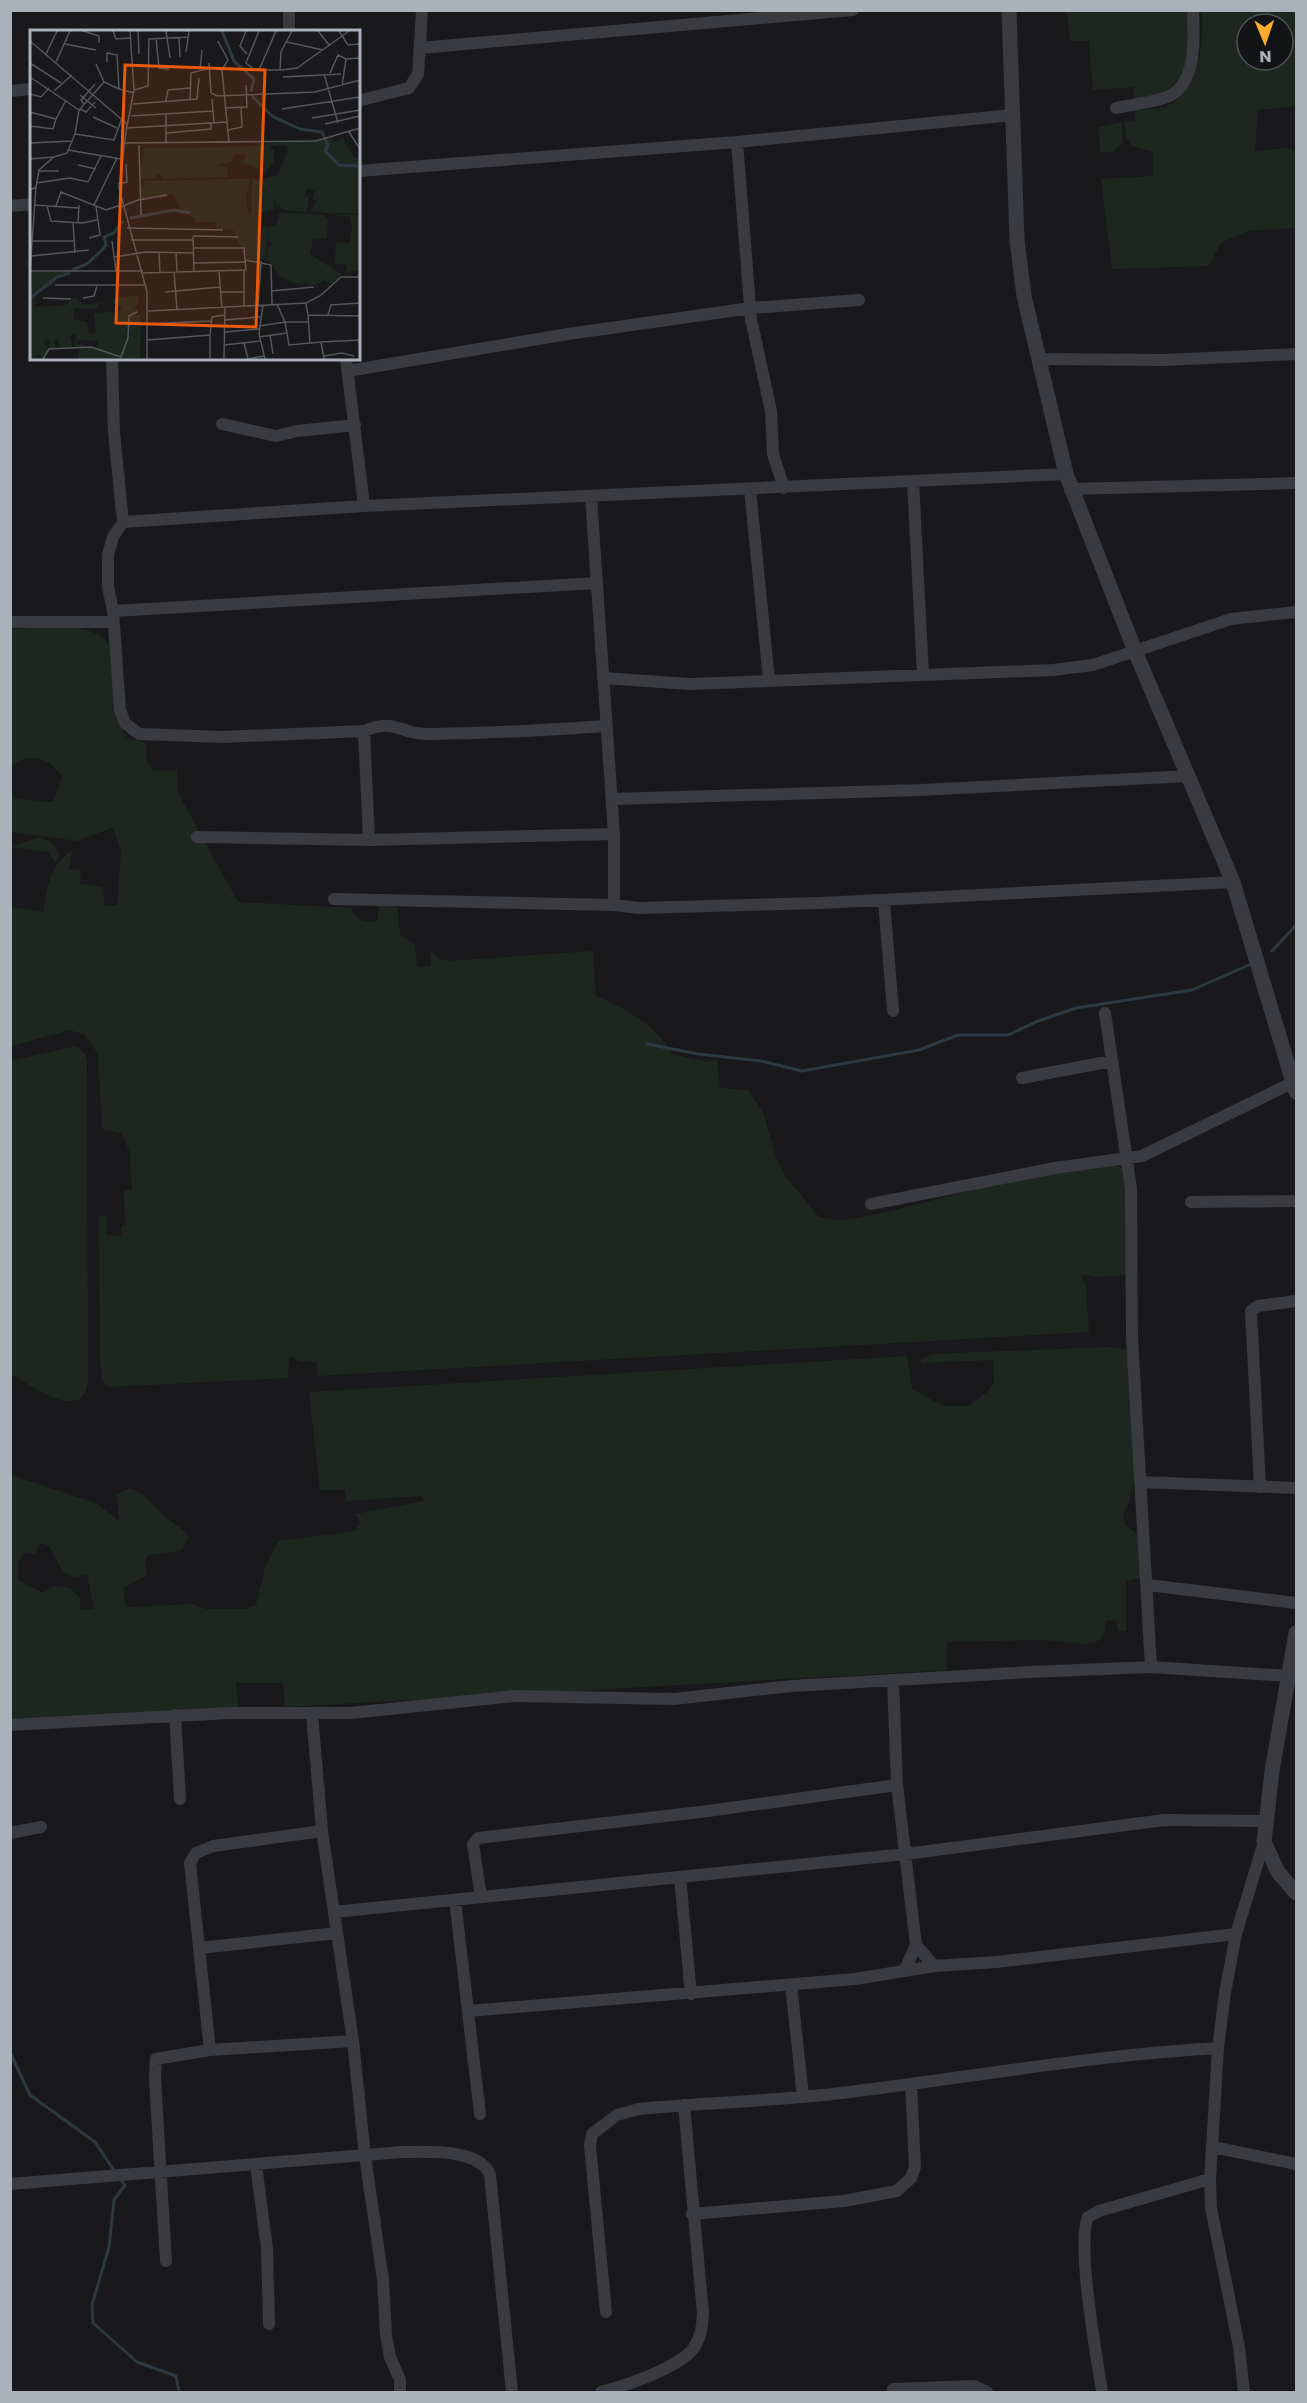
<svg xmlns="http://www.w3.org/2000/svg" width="1307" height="2403" font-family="Poppins,sans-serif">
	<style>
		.green { fill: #1e271f; fill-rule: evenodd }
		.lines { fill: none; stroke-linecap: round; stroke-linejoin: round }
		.stream { stroke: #2d3940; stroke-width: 3 }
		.minor { stroke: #393b40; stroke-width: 12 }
		.tertiary { stroke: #393b40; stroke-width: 15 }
		.inset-river { fill: none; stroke: #2d3940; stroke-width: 3 }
		.inset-road { fill: none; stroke: #53565b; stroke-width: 1.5 }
		.view { fill: #e8590c; fill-opacity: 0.15; stroke: #e8590c; stroke-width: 3 }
		.inset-edge { fill: none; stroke: #aab1bb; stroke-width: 3 }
	</style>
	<rect width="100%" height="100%" fill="#19191b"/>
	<path class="green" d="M1064,11h126c2,24 3,73 -27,83 -9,3 -19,4 -28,6l-2,-13 -40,3 -4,-49h-19l-3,-27z
		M1202,11h94v95l-38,4 -3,41 32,-3 9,4v76l-48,3 -26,11 -14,24 -96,3 -11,-90 52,-3v-24l-21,-6 -6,-9 -1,-15 10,-1v-11c9,-1 23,0 32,-4 33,-13 37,-66 35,-95zM1247,24h36v36h-36z
		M1122,122v22l-10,8 -12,1 -1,-26z
		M11,629c30,0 77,-11 98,15l13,85 5,9 19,5 1,19 7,9 23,-1 1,23 60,109 113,6c6,14 11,13 26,14l2,-16 18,1 3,27 15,11 2,22 14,-1 -1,-15 9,8 9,2 145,-10 3,45c29,12 61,30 76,58l31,7 14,-1 3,28 28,2 15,22 13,45 10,20 33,40 22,4 46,-9 105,-27 119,-21 14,5 5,106 -34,2 -16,-3 6,13 3,45 -772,44v-14l-17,-1 -11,-5 -1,22 -179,9 -7,-7 -2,-19 -1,-145h8v19l14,1v-10l4,-1 -1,-34 8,-1 -2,-37 -8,-20 -20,-4 -4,-75 -13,-19 -15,-5 -59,16 -1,-139 33,5c4,-22 7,-50 29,-61l-3,18 12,1 -1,14 23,3 2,19 12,-1 4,-54 -8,-24 -35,14 -67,-9v-39l5,6 37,3 9,-25c-11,-19 -32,-26 -50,-11l-1,27z
		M38,837c11,2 22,10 21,22l-4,3 -7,-10 -37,-5z
		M76,1046l9,8 2,9 1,319c-6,43 -58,2 -77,-8l-1,-313z
		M1109,1347l17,2c13,33 17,136 -3,166l2,10 14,10 4,42 -17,4v50h-8l-2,-11 -11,1v13l-7,7 -14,3 -38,-4 -99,2v28l-662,37 -2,-24h-47l2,26 -227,12v-246l87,29 22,18 -4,-27 14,-7c18,8 17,11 30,24 9,9 20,14 29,25l-8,14 -32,4 -4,5 2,15 -23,13v13l4,6 64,-3 14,5h40l10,-4 9,-37 13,-27 77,-10 5,-8 -5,-9 69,-13 -2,-5 -76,5 -1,-11h-25l-11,-98 598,-36 5,33 31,17h25l18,-13 8,-10 -1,-23 -72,3v-3l10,-6zM40,1543l9,3 14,26 11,6 13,-4 7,35 -15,1 2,-12 -11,-10 -17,-2 -10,7 -25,-13 1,-20 7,-7 9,1z"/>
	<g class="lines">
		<path class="stream" d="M1272,951l24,-26
			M647,1044l51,10 63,7 41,10 117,-21 39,-15h50l30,-14 38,-13 116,-18 57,-25
			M10,2052l20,43 65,47 20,30
			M121,2180l4,5 -11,15 -5,47 -17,58 1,18 44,39 39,14 3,16"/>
		<path class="minor" d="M289,10v22
			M420,48l433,-38
			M10,91l22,-2
			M358,101l51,-13 9,-14 4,-64
			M1116,108c17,-4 36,-5 51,-11 31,-12 27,-61 26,-87
			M737,142l14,177 20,92 2,43 11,34
			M358,171l379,-29 276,-27
			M10,206l22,-2
			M112,358l2,75 9,89
			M346,358l18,148
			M1038,359l127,1 131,-6
			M348,371l220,-37 183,-26 108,-8
			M222,424l54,12 21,-5 58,-6
			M913,481l10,194
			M750,489l19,191
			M1070,489l226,-6
			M591,497l23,337v71
			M113,611l484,-28
			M10,622h102
			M603,678l87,6 363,-14 40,-5 138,-46 65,-7
			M605,726c-60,4 -119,8 -180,8 -27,-1 -30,-16 -61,-3l-142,6 -83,-3 -14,-11 -5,-13 -7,-99 -5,-24v-32l5,-18 10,-15 241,-16 702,-32
			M364,731l5,109
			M612,799l309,-9 268,-14
			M197,837l172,3 245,-6
			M334,899l280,6 24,3 183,-5 412,-21
			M884,901l9,110
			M1105,1013l26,175 1,150 19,329
			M1022,1078l90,-17
			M1191,1202l105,-1
			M871,1204l184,-36 87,-12 152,-74
			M1140,1482l156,6
			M1260,1487l-9,-176 7,-5 38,-5
			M1148,1585l148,18
			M893,1680l4,105 19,160 -11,25
			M312,1713l10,118 31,210 12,115 18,124 3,55 4,22 10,23v12
			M175,1715l5,84
			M10,1725l220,-12h121l163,-17 160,3 118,-13 238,-14 121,-5 137,9
			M10,1833l31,-6
			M680,1877l11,117
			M481,1897l-8,-53 5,-6 230,-27 189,-26
			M455,1900l25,214
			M334,1912l572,-58 258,-34 101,1
			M916,1945l18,21
			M200,1948l137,-15
			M791,1985l12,111
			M468,2011l387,-32 79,-13 62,-4 240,-28
			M210,2050l-20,-187 6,-10 17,-7 109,-15
			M1213,2147l83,17
			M256,2165l11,84 2,75
			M10,2184l392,-32c24,0 78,-4 88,23l22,217
			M692,2214l152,-13 53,-10 14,-13 4,-11 -4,-83
			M166,2261l-11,-182 1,-20 54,-9 143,-9
			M606,2312l-16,-166 2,-12 25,-19 22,-6c72,-7 146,-8 218,-18 120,-15 239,-36 361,-43
			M893,2389l81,-3 13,6
			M601,2392c24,-6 77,-24 92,-43 8,-11 9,-22 10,-35l-19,-209
			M1102,2392c-5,-34 -26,-148 -14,-175l11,-6 111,-32
			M1244,2392l-5,-45 -28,-139 -1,-29 8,-131 7,-55 11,-59 28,-92"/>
		<path class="tertiary" d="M1009,10l8,230 7,56 42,178 69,177 98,231 63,210
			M1296,1633l-24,138 -8,71 14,30 18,21"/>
	</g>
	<g transform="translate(30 30)">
		<rect width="330" height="330" fill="#19191b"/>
		<path d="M302,107l2,5 9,-4 9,17 8,5v54l-50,-2 7,-11 -5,-2 3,-9 -8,-1 -3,8 5,-2 -2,17 -25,-2 -2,-5 -3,4 -2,-12 -1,13 -23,5 1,-37 9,3 1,10 11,3 -10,-4 -1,-11 16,-4 10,-26 -3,-4 -16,1 5,5v11l-13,15 1,-7 -21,-8 7,-7 -13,-1 -3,8 -14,3 9,2 1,10 -64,2 -7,-6 -2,5h7l-22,1 4,-31 92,-1zM197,149h23l-4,21 3,14 13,1v12l7,1 -4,31h-18l-14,-29 -16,-1 -3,-7 -18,1 -1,-4 -15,-11 -7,-14 -32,5 -2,-12h5v-6zM250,182l44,3 4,5 -1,18 -14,1 -3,15 32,21 -12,9 -5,-4 -10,5 -21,-2 -13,-6 -15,-18 2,-13 5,-1 -5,-5 2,-14h6zM296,184l34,1v55l-15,3 2,-8 -12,-1 1,-22 13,1 3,-16 -2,-10zM2,242h38l-13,4 -3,8 -19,11v12l31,-2 9,-8 9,8 26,-4 -12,3 -1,5 -23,-1v11l13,3 2,12 7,-1 -2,-19 18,-3 3,11 -1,-10 7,-1 1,-4 -10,-4 2,-5 24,-3 1,9 -6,3 6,3 -11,6 11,-2 2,5 -1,39 -16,1 -17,-10 14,10h-43l1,-11 20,-1 -1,-6 -21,-1 -1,5 8,-2v4l-10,1 2,-12 -3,-3 -3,3 3,12h-14l-1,-9 -5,3 5,6h-8v-7l-5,-1 -1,5 5,3 -6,11 -6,-5 -2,3 5,2h-10z" fill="#1e271f"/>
		<path class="inset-river" d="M192,1l12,30 20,18 -3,13M222,66l20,20 28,13 22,3 6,13 -3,6 14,14 21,1M100,188l44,-8 16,3M42,240l15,-6 16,-15 3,-4 -2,-8 10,-4 9,-12M0,268l27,-21 13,-4"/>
		<path class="inset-road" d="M53,1l16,5v7M83,1l3,8 14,-1M108,1l1,23M136,1l4,27M216,1l-6,15 7,8M229,1l-13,32 9,7h27l15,-2 52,-37M288,1l12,15M309,1l9,14 12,-1M149,7l1,20M126,8l3,30 10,1M0,11l97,83 -8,64 28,104v67M188,11l10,19 -6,10M257,12l36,8M35,14l31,6M156,22l3,-21M16,24l11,-23M26,32l14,-31M77,32v-9l10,2 2,34 15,4M0,33l31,20M179,33l2,30 6,3 98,-4 45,-12M66,34l8,18 15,7M170,39l2,-19M192,40l7,73M229,40l17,-39M250,40l1,-18 11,-21M300,43l8,-18 8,4 14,-1M294,44l14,49M0,47l49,33M253,47l58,-3M312,56l4,-27M104,60l14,-4 1,-47 40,-2M24,61l18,-16M0,64l11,3 8,-9M50,65l16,13M182,69l2,24M160,70l1,-27 19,-5 12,2M136,71l2,-11 22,-2M54,74l-3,-4 14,-16M103,74l64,-5 2,-21M195,78l22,-1 -1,-22M50,79l6,3 9,-10M252,79l78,-12M0,82l26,7 10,-19M136,83v31M101,86l82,-5M63,87l24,11M282,88l48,-8M295,94l35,-8M0,96l23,3 3,-10M97,96l7,-36 -4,-59M97,98l100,-6M198,100l14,-3 -1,-20M319,102l11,17M136,103l45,-4v-6M45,104l39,6 8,-22M0,113l42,-2M94,113l192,-2 44,-13M109,115l2,70M38,120l53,9M0,129l24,-2M48,135l18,4M8,141h21M6,153l34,-5 18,4 13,-26M88,154l9,-2 -1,-18M0,160l6,-3 3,-17 15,-13 13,-4 8,-19 4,-24 25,-28M5,175l43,3M64,175l23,-47M17,176l4,15 31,2 15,-3M26,176l5,-14 45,18 15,-5M91,177l17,-7 29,-5M43,193l2,30M48,193l1,-18M97,198l96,2M163,206l45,1M163,207l1,35M59,208l11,-3 -4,-29M101,210h62M2,211h42M82,211l4,30M129,222l1,21M146,222l1,20M1,226l58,-6M84,227l32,-5 48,1M216,230l25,5 1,39M164,233l52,-1M0,241h113M0,241l6,-84M144,242l3,38M189,242l3,36M113,243l103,-3 -2,-22h-50M25,255h91M241,261l43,-4M135,262l55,-5M190,262h25M13,268l28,1M53,268l11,-2 3,-10M276,273l2,12 52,1M247,274l8,18h23M228,275l3,-44M233,275l-4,29 6,25M214,276v-35M118,281l158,-8 14,-7 21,-19h19M278,285l2,28M298,285l3,-10 29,-2M195,290l35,-3M118,294l63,-3M229,296l26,-4 4,23 32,-3 3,17M195,302l34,-3M180,305v23M240,305l3,19M229,307l28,-4M118,310l62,-5 2,-18 13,-2M291,312l39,-2M214,313l4,16 16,-3M194,315l36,-4M294,326l18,-3 12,3M13,329l6,-10 42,-2 30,10 7,-19 1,-22 8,-4M194,329l1,-51"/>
		<path class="view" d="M95,35l140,5 -9,257 -140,-4z"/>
		<rect width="330" height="330" class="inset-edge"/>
	</g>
	<rect width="1307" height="2403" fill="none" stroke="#aab1bb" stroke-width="24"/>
	<g transform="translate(1265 42) rotate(178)"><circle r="28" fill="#131416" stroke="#4f5358" stroke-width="1.5"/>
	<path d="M0-4.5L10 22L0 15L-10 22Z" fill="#fdab2f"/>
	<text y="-9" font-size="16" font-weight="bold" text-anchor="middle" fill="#aab1bb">N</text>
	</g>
</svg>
